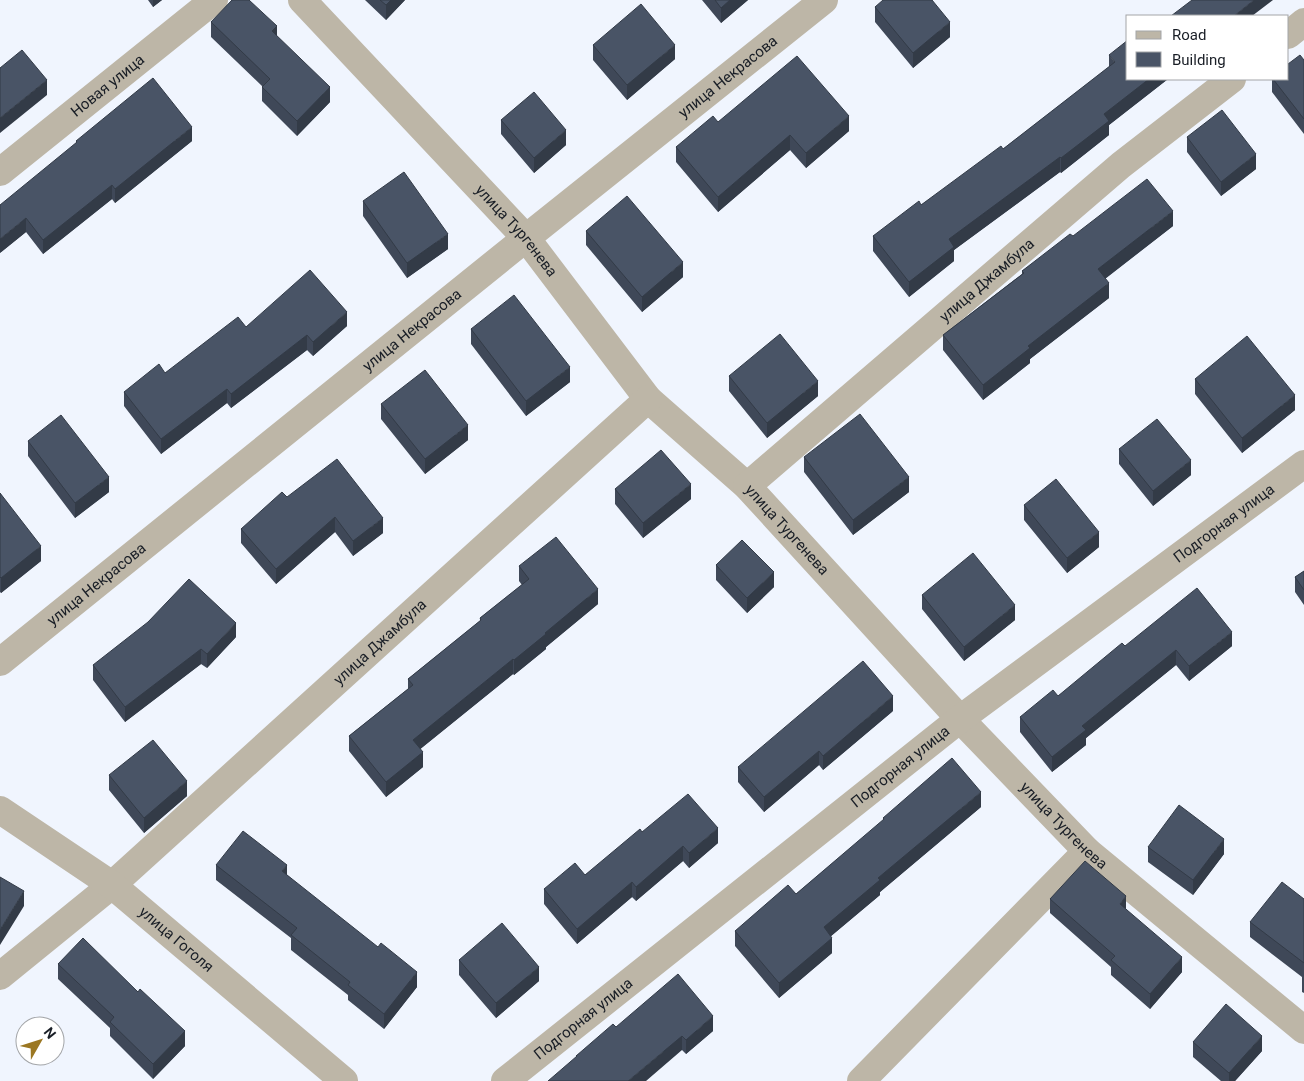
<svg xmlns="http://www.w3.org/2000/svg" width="1304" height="1081" font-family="Roboto,sans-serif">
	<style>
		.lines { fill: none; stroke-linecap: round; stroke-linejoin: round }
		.minor { stroke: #bdb6a7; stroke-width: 28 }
		.tertiary { stroke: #bdb6a7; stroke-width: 28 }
		.wall { fill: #3f4858 }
		.shaded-wall { fill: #333b47 }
		.building { fill: #495466; stroke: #333b47 }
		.labels { text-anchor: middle; stroke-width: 5; stroke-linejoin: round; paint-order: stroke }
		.street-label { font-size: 15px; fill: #191e26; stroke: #fff }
	</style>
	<rect width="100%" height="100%" fill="#f0f5fe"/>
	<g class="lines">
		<g class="minor">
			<path id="s1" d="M302,0l224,238 122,161 99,87 213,233 127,132 217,179"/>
			<path d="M1288,35l16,-13"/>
			<path id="s2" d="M0,172l214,-172"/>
			<path id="s3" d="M747,486l374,-321 111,-86"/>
			<path id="s4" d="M0,662l526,-424 298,-238"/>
			<path id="s5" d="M0,976l112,-91 536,-486"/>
			<path id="s6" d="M505,1081l455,-362 344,-255"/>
			<path d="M861,1081l226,-230"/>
		</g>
		<path class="tertiary" id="s7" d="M0,810l112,75 232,196"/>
	</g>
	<path class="wall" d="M148,0h14l-9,7z
		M365,0h40l-19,20z
		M702,0h46l-27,23z
		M875,7l75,30 -37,31 -38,-46z
		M211,22l66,14 53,66 -33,34 -35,-35v-15l-51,-49z
		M593,45l82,14 -48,41 -34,-40z
		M1109,55l19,24h40l-59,46v10l-48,38 -1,-1 -106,78v11l-45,36 -36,-46v-15l48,-31 82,-56 106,-82z
		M1304,60v74l-32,-42v-13h16z
		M501,120l65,25 -32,28 -33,-39z
		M718,122l131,9 -43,37 -16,-18 -72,62 -42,-50v-15z
		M1187,137l69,32 -35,27 -34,-44z
		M76,141h116l-77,62 -3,-4 -69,55 -17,-22 -26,21 76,-110z
		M363,201l85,48 -41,29 -44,-62z
		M1173,226l-68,53 4,19 -79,61v4l-47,37 -40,-50v-15l79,-61v-3l51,-35z
		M586,231l97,46 -41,35 -56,-67z
		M347,326l-34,30 -6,-6 -76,58 -4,-5 -66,51 -37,-48v-14l41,-19 81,-46z
		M471,329l99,53 -44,34 -55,-72z
		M729,376l89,20 -51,42 -38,-47z
		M1195,379l100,31 -53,43 -47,-59z
		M381,404l87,36 -43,34 -44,-55z
		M28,441l81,51 -34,26 -47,-62z
		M1119,449l72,26 -38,31 -34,-42z
		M804,457l105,35 -56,43 -49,-63z
		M615,489l76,10 -48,39 -28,-34z
		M0,493l41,68 -40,32 -1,-1z
		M287,497l96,36 -30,23 -18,-24 -59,52 -35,-41v-14z
		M1024,505l75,42 -32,26 -43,-53z
		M716,565l58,22 -27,26 -31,-33z
		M519,566l79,38 -52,43v2l-32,26 -1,-1 -93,75 3,18 -37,30 -37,-46v-15l59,-47v-10l72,-58v-3l42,-33 -3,-4z
		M1304,571v34l-9,-13v-15z
		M922,595l93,25 -51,41 -42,-52z
		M236,637l-29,31 -6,-4 -76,58 -32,-42v-15z
		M1125,646h107l-43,35 -13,-16 -90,73v7l-34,27 -32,-40v-15l38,-21z
		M893,711l-70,59 -4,-5 -55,47 -26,-30v-15z
		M109,775l78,21 -43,37 -35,-43z
		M981,807l-101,85v3l-49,41 1,17 -53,45 -44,-52v-15l61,-37 87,-73v-3z
		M642,832l76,11 -29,25 -6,-7 -47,40 -4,-4 -55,47 -33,-40v-15l41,-14z
		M1148,847l76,7 -31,41 -45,-33z
		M216,865l71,10 130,112 -33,42 -36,-29v-5l-57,-45v-12l-75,-58z
		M1050,899l76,10 56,63 -32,37 -39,-34v-8l-61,-54z
		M1304,899v94l-2,-1v-15l-52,-40v-15z
		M459,960l80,21 -43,37 -37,-43z
		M58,964l127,82 -32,33 -43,-43v-8l-52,-49z
		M616,1027l97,4 -27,23 -4,-4 -106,7v-1z
		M1193,1042l69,9 -27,30h-14l-28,-24z"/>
	<path class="shaded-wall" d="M153,0h9l-9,7z
		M391,0h14l-19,20v-15z
		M730,0h18l-27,23v-15z
		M1254,0h19l-21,16h-18z
		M950,22v15l-37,31v-15z
		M277,26v15l-5,-10z
		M675,45v14l-48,41v-15z
		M1149,79h19l-59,46v10l-48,38v-15l43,-44z
		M47,80v15l-47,38v-15z
		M330,87v15l-33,34v-15z
		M849,116v15l-43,37v-15z
		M192,127v14l-77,62v-14z
		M566,130v15l-32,28v-15z
		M790,135v15l-72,62v-15z
		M1256,154v15l-35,27v-14z
		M1060,157v15l-106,78v11l-45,36v-15l40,-43z
		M112,185v14l-69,55v-14z
		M1173,211v15l-75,58v-15z
		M26,218v14l-26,21v-14z
		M448,234v15l-41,29v-15z
		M683,262v15l-41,35v-15z
		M1109,283v15l-79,61v4l-47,37v-15l45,-39z
		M347,312v14l-34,30v-14z
		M307,335v15l-76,58v-14z
		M570,367v15l-44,34v-15z
		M818,381v15l-51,42v-15z
		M227,389v14l-66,51v-15z
		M1295,395v15l-53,43v-15z
		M468,425v15l-43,34v-15z
		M1191,460v15l-38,31v-15z
		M109,477v15l-34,26v-15z
		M909,477v15l-56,43v-15z
		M691,484v15l-48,39v-15z
		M335,517v15l-59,52v-15z
		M383,518v15l-30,23v-15z
		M1099,532v15l-32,26v-15z
		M41,546v15l-40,32v-15z
		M774,572v15l-27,26v-15z
		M598,589v15l-52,43v2l-32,26v-15l31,-27z
		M1015,605v15l-51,41v-14z
		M236,623v14l-29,31v-14z
		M1232,632v14l-43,35v-15z
		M201,649v15l-76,58v-15z
		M1176,650v15l-90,73v7l-34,27v-15l30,-31z
		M513,659v15l-100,81v-15z
		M893,696v15l-70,59v-14z
		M819,751v14l-55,47v-15z
		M423,752v15l-37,30v-15z
		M187,781v15l-43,37v-15z
		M981,792v15l-101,85v3l-56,47v-15l54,-49z
		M718,828v15l-29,25v-15z
		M1224,839v15l-31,41v-15z
		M683,846v15l-47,40v-14z
		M287,865v15l-5,-9z
		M632,882v15l-55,47v-15z
		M24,891v15l-24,39v-15z
		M1126,896v15l-6,-7z
		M832,938v15l-53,45v-15z
		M1182,957v15l-32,37v-15z
		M539,967v14l-43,37v-15z
		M417,972v15l-33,42v-15z
		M713,1016v15l-27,23v-14z
		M185,1031v15l-32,33v-15z
		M682,1036v14l-36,31h-18z
		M1262,1036v15l-27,30h-6v-8z"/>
	<path class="building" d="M232,0h17l28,26 -5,5 58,56 -33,34 -35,-34 8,-8 -59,-57z
		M380,0h11l-5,5z
		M715,0h15l-9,8z
		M883,0h49l18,22 -37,31 -38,-46z
		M1192,0h62l-20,16h-63z
		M641,4l34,41 -48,40 -34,-40z
		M1128,40v39h21l-45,35 5,7 -48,37 -1,-1 -111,82 5,8 -45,35 -36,-46 46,-35 2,4 80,-59 2,3 112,-87 -6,-7z
		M22,50l25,30 -47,38v-50z
		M1300,55l4,5v59l-31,-40h15v-15z
		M797,56l52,60 -43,37 -16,-18 -72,62 -42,-50 37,-31 5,6z
		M153,78l39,49 -77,62 -3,-4 -69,55 -17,-22 -26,21v-34l77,-63 -1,-1z
		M534,92l32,38 -32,28 -33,-38z
		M1222,110l34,44 -35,28 -34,-45z
		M404,172l44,62 -41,29 -44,-62z
		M1147,179l26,32 -75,58 11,14 -81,63 2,2 -47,37 -40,-50 81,-62 -2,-2 48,-37 3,2z
		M627,196l56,66 -41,35 -56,-66z
		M310,270l37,42 -34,30 -6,-7 -76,59 -4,-5 -66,50 -37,-47 35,-28 6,9 73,-56 8,10z
		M514,295l56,72 -44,34 -55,-72z
		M780,334l38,47 -51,42 -38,-47z
		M1247,336l48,59 -53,43 -47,-59z
		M425,370l43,55 -43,34 -44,-55z
		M860,414l49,63 -56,43 -49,-63z
		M61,415l48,62 -34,26 -47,-62z
		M1157,419l34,41 -38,31 -34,-42z
		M661,450l30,34 -48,39 -28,-34z
		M337,459l46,59 -30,23 -18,-24 -59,52 -35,-40 41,-37 5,5z
		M1056,479l43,53 -32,26 -43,-53z
		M0,493l41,53 -40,32 -1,-1z
		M556,537l42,52 -53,44 1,1 -32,26 -1,-1 -100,81 10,12 -37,30 -37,-46 64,-51 -5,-6 73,-59 -1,-2 49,-39 -10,-13z
		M742,540l32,32 -27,26 -31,-33z
		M973,553l42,52 -51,42 -42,-52z
		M1304,571v19l-9,-13z
		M189,579l47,44 -29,31 -6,-5 -76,58 -32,-42 55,-43z
		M1197,588l35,44 -43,34 -13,-16 -94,76 4,4 -34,27 -32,-40 33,-27 5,6 64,-53 3,3z
		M863,661l30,35 -70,60 -4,-5 -55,46 -26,-30z
		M153,740l34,41 -43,37 -35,-43z
		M952,758l29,34 -103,86 2,2 -56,47 8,11 -53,45 -44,-52 53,-46 8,9 88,-75 -1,-1z
		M688,794l30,34 -29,25 -6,-7 -47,41 -4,-5 -55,47 -33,-40 31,-26 10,12 55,-46 2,3z
		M1179,805l45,34 -31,41 -45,-33z
		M243,831l44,34 -5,6 96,76 3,-4 36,29 -33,42 -36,-29 2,-3 -59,-47 6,-7 -81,-63z
		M1085,861l41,35 -6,8 62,53 -32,37 -39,-34 4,-4 -65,-57z
		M0,877l24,14 -24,39z
		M1282,882l22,17v64l-54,-41z
		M502,923l37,44 -43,36 -37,-43z
		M83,938l55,54 2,-3 45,42 -32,33 -43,-42 4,-5 -56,-53z
		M678,974l35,42 -27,24 -4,-4 -54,45h-80l29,-25h-1l37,-32 3,3z
		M1226,1004l36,32 -33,37 -36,-31z"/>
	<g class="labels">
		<g class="street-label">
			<text dy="5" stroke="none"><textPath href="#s4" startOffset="934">улица Некрасова</textPath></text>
			<text dy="5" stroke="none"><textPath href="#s2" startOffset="138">Новая улица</textPath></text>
			<text dy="5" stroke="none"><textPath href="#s1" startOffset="315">улица Тургенева</textPath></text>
			<text dy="5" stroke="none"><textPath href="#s3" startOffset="316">улица Джамбула</textPath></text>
			<text dy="5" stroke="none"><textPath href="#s4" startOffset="529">улица Некрасова</textPath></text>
			<text dy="5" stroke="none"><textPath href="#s6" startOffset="910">Подгорная улица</textPath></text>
			<text dy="5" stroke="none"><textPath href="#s1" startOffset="720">улица Тургенева</textPath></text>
			<text dy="5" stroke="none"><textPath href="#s4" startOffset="124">улица Некрасова</textPath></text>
			<text dy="5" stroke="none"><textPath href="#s5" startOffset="506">улица Джамбула</textPath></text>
			<text dy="5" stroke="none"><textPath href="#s6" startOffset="505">Подгорная улица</textPath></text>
			<text dy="5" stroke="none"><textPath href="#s1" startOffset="1125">улица Тургенева</textPath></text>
			<text dy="5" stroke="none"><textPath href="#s7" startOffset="219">улица Гоголя</textPath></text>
			<text dy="5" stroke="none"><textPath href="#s6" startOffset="100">Подгорная улица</textPath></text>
		</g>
	</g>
	<rect x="1126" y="15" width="162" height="65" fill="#ffffff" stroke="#a3a5a8"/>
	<rect x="1136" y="31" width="25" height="8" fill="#bdb6a7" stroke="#a3a5a8"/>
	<text x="1172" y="40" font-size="15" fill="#191e26">Road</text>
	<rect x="1136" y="52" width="25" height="15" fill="#495466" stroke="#a3a5a8"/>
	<text x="1172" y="65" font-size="15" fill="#191e26">Building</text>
	<g transform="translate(40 1041) rotate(51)"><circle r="24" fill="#ffffff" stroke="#a3a5a8"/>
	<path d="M0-4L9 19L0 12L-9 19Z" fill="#9b7722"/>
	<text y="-8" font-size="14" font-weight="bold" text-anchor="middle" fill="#191e26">N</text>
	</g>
</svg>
